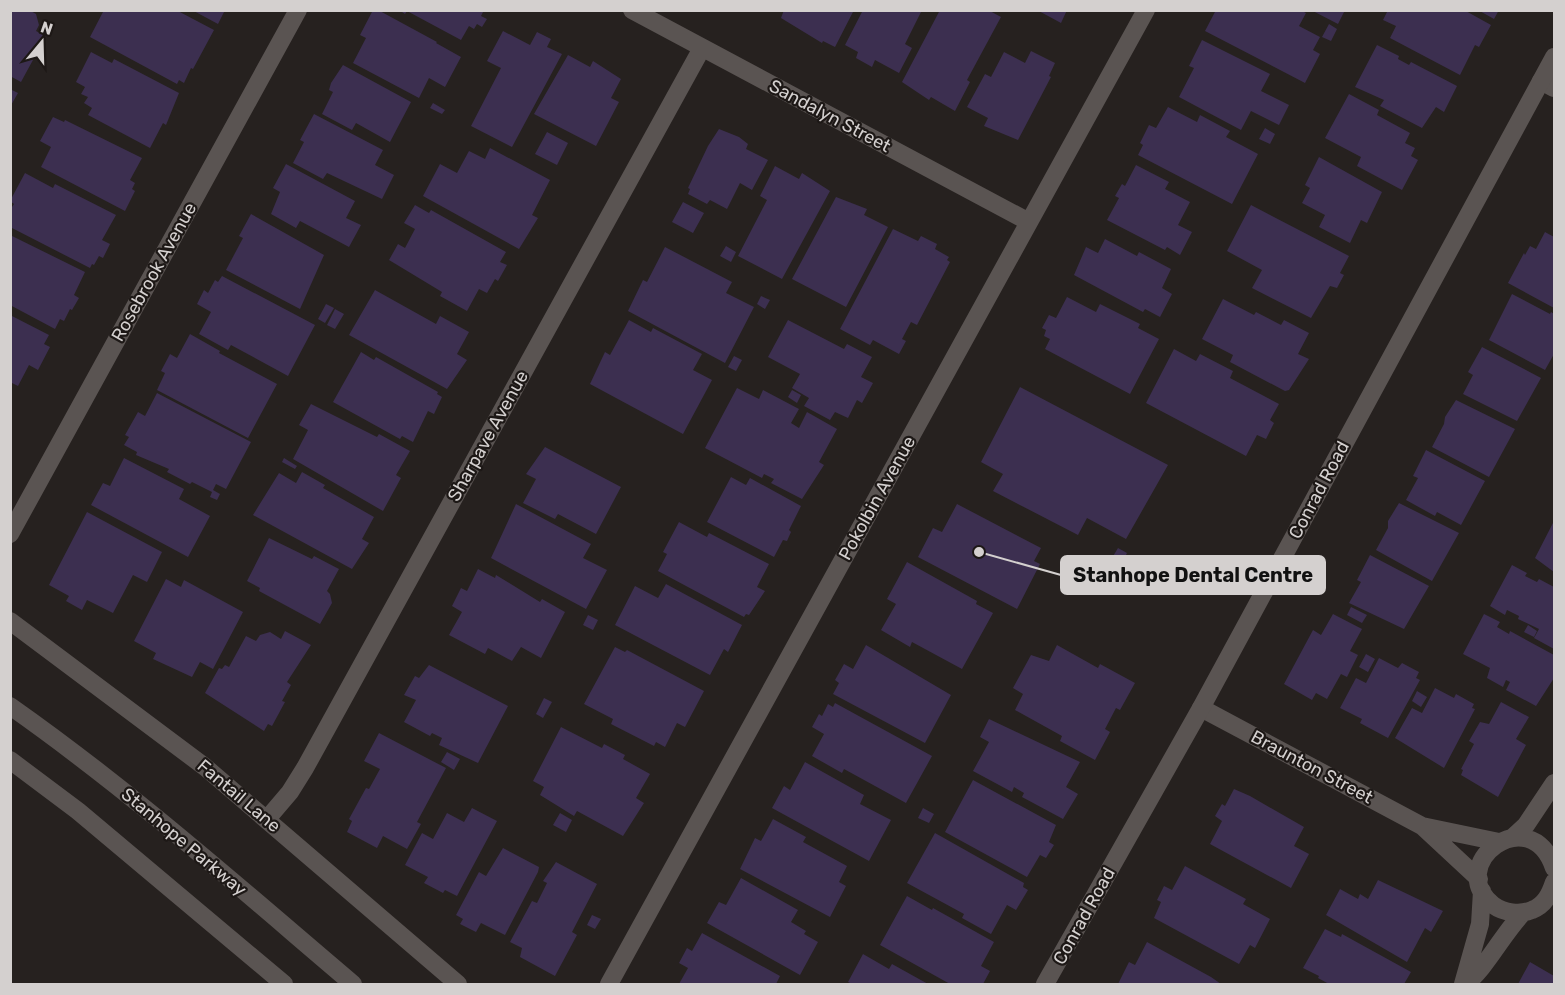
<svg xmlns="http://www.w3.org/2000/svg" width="1565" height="995" font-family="Rubik,sans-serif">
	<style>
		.building { fill: #3c2f50 }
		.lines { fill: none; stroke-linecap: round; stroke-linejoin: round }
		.minor { stroke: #5a5452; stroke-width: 18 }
		.tertiary { stroke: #5a5452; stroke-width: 18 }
		.secondary { stroke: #5a5452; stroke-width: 18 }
		.labels { text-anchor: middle; stroke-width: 4.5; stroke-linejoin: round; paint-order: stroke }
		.street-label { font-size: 18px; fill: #d4d0cf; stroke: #1d1816 }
		.leader { fill: none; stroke: #d4d0cf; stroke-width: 2 }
		.callout-dot { fill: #d4d0cf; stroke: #1d1816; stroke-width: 2 }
		.callout { fill: #d4d0cf; stroke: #d4d0cf; stroke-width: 2 }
		.callout-label { font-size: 20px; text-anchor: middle; font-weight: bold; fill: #111 }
	</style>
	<rect width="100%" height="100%" fill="#26211f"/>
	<path class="building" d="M10,10h19l7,4 3,11 -3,6 10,5 -25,46 -11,-6z
		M104,10h72l38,20 -21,39 -2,-1 -7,15 -5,-3 -2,4 -87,-47z
		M192,10h33l-7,14z
		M373,10h5l59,32 -1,1 25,14 -16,30 -16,-9 -10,20 -66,-35 13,-25 -6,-3z
		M399,10h85l-3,6 6,3 -5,8 -5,-3 -3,5 -5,-3 -8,14 -54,-29 -2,3z
		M784,10h70l-19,37 -12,-6 -1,2 -41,-25z
		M863,10h59l-17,34 7,4 -13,25 -24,-13 -3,7 -16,-9 2,-6 -13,-7z
		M940,10h48l13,7 -34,63 3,2 -15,29 -24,-14 -2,3 -27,-18z
		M1037,10h30l-6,13z
		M1216,10h84l6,3 -7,13 21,11 -7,13 7,4 -15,29 -100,-52z
		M1311,10h34l-7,14z
		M1388,10h76l27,15 -12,22 -4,-2 -15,30 -70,-37 6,-12 -13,-6z
		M1478,10h21l-5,9z
		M1329,24l8,5 -6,12 -9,-4z
		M503,31l27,14 7,-13 14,7 -4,8 15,7 -50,93 -41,-21 30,-58 -14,-7z
		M1202,40l68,34 -9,17 28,14 -10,20 -28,-14 -10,19 -62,-33 15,-29 -5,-2z
		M1377,45l22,11 -1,3 11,6 2,-3 46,24 -13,26 -8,-5 -14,21 -42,-22 4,-6 -29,-13z
		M1031,51l24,12 -6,13 2,1 -33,63 -34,-14 4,-8 -21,-11 18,-33 6,3 13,-25 21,11z
		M91,52l21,11 2,-4 65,34 -13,32 -3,-2 -13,25 -62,-33 4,-7 -8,-5 4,-6 -7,-3 4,-7 -9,-5z
		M568,55l22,12 3,-6 28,18 -10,19 8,4 -23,44 -62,-32z
		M343,65l68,37 -21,40 -34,-19 -4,7 -30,-16 11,-22 -4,-2 2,-7z
		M10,89l8,4 -8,14z
		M1349,94l30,16 -2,5 33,18 -5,10 10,5 -4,8 7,4 -16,30 -45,-24 4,-9 -36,-19z
		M433,103l12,7 -3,4 -12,-6z
		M1168,107l29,15 3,-7 30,16 -4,6 32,17 -26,50 -94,-49 5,-10 -3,-2 9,-18 7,3z
		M314,114l69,36 -8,15 19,10 -12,24 -55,-26 -4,6 -30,-16 11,-21 -4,-2z
		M53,117l11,5 1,-2 77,38 -12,22 5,3 -3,6 3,2 -10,20 -84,-44 10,-20 -11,-6z
		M1265,128l10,6 -5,10 -11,-5z
		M719,129l20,8 9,7 -2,5 22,11 -16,30 -12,-7 -13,26 -17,-9 -3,4 -19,-10 2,-5 -2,-1 20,-42z
		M547,132l21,11 -11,22 -22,-11z
		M490,148l60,32 -18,35 6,3 -19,31 -96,-53 17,-32 17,9 12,-22 16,8z
		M1319,157l63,35 -15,31 -6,-3 -11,23 -31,-16 6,-12 -23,-12 8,-15 -5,-3z
		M286,164l69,37 -9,17 15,7 -12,22 -49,-26 -4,7 -25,-14 9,-22 -7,-4z
		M1136,165l33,17 -4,7 25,13 -12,23 14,7 -12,23 -13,-8 -2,3 -58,-30 12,-22 -4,-2 7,-12 3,2z
		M775,166l24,13 3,-6 28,18 -48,88 -44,-23 29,-56 -7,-4z
		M25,173l28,15 2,-4 61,31 -14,25 8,4 -7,14 -4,-2 -5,9 -2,-1 -2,4 -80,-41v-17l4,-6 -4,-3z
		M836,197l31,12 -3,6 24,12 -42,80 -54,-28z
		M683,202l21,11 -11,20 -21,-11z
		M415,205l14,8 2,-3 75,42 -6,10 7,3 -9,16 -3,-2 -8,14 -8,-4 -12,22 -27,-15 2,-4 -53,-32 9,-16 7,4 10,-19 -11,-6z
		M1251,205l98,51 -9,17 4,2 -7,13 -7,-2 -19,32 -59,-30 10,-18 -35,-19z
		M251,214l73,41 -24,54 -74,-39 17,-32 -4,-2z
		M893,229l25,12 3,-5 16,8 -2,5 14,8 -2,3 3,2 -33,63 -6,-3 -9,17 4,2 -7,13 -26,-14 -3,5 -30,-16z
		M1545,232l9,5v71l-46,-25 16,-30 1,2 5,-9 6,3z
		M10,235l75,37 -11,23 5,3 -7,12 -2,-1 -6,12 -4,-2 -5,10 -45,-24z
		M1105,239l32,17 2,-4 32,17 -9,19 10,6 -12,23 -15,-8 -2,3 -69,-37 12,-28 12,6z
		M726,246l10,6 -5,10 -11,-6z
		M665,247l67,35 -6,11 28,14 -29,56 -97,-52 15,-31 4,2z
		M222,276l93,49 -27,51 -57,-31 -3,5 -29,-16 12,-22 -14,-8 7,-14 4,3 7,-13 3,2z
		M375,290l61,34 4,-8 29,16 -12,22 10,6 -20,29 -98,-54z
		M1512,294l38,20 1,-2 3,2v40l-9,16 -56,-30z
		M761,296l9,4 -5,9 -8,-5z
		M1067,297l29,15 4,-8 40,20 -2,4 21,11 -29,55 -85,-45 5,-10 -6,-3 2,-6 -4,-2 7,-13 7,3z
		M1223,299l31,16 2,-3 25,13 3,-5 25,13 -11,21 11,5 -20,31 -4,1 -55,-29 3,-7 -31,-16z
		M326,304l8,4 -9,15 -7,-4z
		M335,309l9,5 -9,15 -8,-4z
		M10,315l39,20 -5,9 6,3 -12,23 -9,-5 -11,21 -8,-4z
		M629,320l22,12 2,-4 49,26 -9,16 19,10 -29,54 -93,-50 15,-32 5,3z
		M788,320l56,29 3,-5 25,13 -11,20 12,6 -11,20 -5,-3 -9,18 -13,-6 -5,8 -26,-14 5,-8 -17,-10 8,-14 -32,-17z
		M190,334l30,17 -1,2 58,31 -29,54 -91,-48 8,-17 -4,-2 9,-17 7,4z
		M1482,347l59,31 -24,43 -54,-27 10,-19 -5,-3z
		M1174,349l22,12 4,-7 33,17 -3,7 49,26 -9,16 4,3 -8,16 -9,-4 -11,21 -100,-53z
		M361,352l13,8 2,-3 62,35 -1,2 5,3 -8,17 -6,-3 -15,31 -11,-6 -2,3 -67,-37z
		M734,356l8,4 -6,11 -8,-4z
		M1020,387l148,78 -42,74 -39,-21 -9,17 -85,-44 10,-17 -22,-12z
		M737,388l22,11 4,-9 36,19 -8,14 8,5 8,-16 30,17 -18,33 5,3 -22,34 -31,-16 3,-4 -10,-5 -2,4 -57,-30z
		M792,390l9,5 -4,8 -9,-6z
		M157,393l94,49 -25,47 -10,-5 -3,6 7,4 -3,6 -7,-3 2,-5 -20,-10 -2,2 -23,-12 2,-3 -33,-14 1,-3 -13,-7 5,-8 -4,-2 13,-23 7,4z
		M1456,400l59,29 -26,48 -57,-30 12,-23 1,-7z
		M311,404l66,33 2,-3 31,17 -14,24 5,3 -18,33 -90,-52 15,-29 -9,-5z
		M545,447l76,40 -25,47 -38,-20 -3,5 -32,-16 13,-24 -10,-5z
		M1426,450l59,31 -24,44 -24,-13 -2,4 -29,-16 12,-22 -5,-2z
		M124,458l60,31 -5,10 31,17 -22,41 -97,-52 12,-22 7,3z
		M284,458l13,8 -2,3 -13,-7z
		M302,472l23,13 -2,3 51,29 -12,22 7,4 -17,26 -99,-54 26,-42 17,10z
		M731,477l15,8 4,-7 51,28 -12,24 2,2 -4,9 -4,-1 -9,17 -67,-35z
		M1399,503l60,30 -27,48 -56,-31 12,-22v-7z
		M516,504l75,40 -8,14 24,12 -21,39 -95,-51z
		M957,504l84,44 -7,13 6,3 -23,45 -99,-52 15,-29 9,4z
		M87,512l75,40 -15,30 -14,-7 -20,38 -26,-13 -5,10 -16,-9 3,-5 -20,-11z
		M1554,521v51l-19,-14z
		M679,522l28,15 2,-4 60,31 -12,23 8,4 -16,24 -3,-1 -2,3 -86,-46 9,-17 -4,-2z
		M269,538l43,21 2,-3 25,13 -12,22 3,3 2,9 -12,21 -61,-33 1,-3 -13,-7z
		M1118,548l9,5 -5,10 -10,-5z
		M1370,555l59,31 -25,43 -55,-26 12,-21 -4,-2z
		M907,562l70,39 -1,3 17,9 -31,56 -50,-27 -2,5 -29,-17 15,-26 -9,-5z
		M1512,565l15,8 -2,3 12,6 2,-3 15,8v62l-20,-11 5,-9 -21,-10 1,-3 -12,-6 -2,5 -15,-9z
		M478,569l17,9 1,-3 44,27 2,-3 23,13 -24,46 -20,-11 -9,14 -24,-13 -3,6 -36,-19 13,-23 -10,-6 9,-18 6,3z
		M166,579l15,8 3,-7 59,32 -30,57 -13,-7 -8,15 -39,-18 3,-6 -22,-12z
		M666,584l76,41 -14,27 -4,-3 -14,26 -95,-50 20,-39 23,12z
		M1351,607l16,8 -5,8 -15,-8z
		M1333,614l29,15 -12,22 8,4 -11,22 -6,-3 -14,25 -11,-6 -4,7 -28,-16 29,-54 8,5z
		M1484,614l16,8 -3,5 12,7 1,-3 44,24v23l-18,28 -30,-16 4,-8 -4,-2 -3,7 -16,-9 3,-10 -27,-14z
		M588,615l10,5 -5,10 -10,-5z
		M1528,625l9,6 -3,6 -10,-5z
		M285,631l26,14 -24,37 4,3 -9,16 3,1 -13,24 -4,-2 -4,7 -59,-38 14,-25 3,1 3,-4 4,2 17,-31 10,5 4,-6 10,-3 11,7z
		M866,645l85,50 -26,48 -92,-49 6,-11 -4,-3 9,-16 9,5z
		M1057,645l41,23 2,-4 35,19 -15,27 -4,-2 -11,21 5,3 -15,28 -35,-19 2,-5 -47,-26 8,-16 -10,-6 18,-33 18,6z
		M615,647l10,5 2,-2 77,41 -19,36 -8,-4 -12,24 -9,-5 -2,4 -43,-22 2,-5 -29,-15z
		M1366,654l9,5 -7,13 -9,-5z
		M1379,658l19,10 4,-5 17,9 -3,6 4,2 -32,58 -28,-15 2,-4 -22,-11 16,-30 10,5z
		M429,665l79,41 -30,57 -39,-18 3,-7 -10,-5 -2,3 -26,-14 12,-22 -12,-5 11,-19 4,2z
		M1435,688l19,10 2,-4 18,10 -2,4 3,1 -31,59 -49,-30 17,-30 10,5z
		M1417,691l10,6 -6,10 -9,-6z
		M544,698l8,4 -9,16 -7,-4z
		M1501,702l28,15 -13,22 10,6 -28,52 -37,-22 2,-5 -2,-1 13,-25 -5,-3 11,-19 9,2z
		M835,703l97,53 -26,47 -62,-34 -2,4 -30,-17 12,-22 -12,-7 7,-13 3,2 6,-12 5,3z
		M989,719l91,43 -14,25 12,7 -15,25 -41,-22 2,-4 -10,-6 -2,5 -39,-21 16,-29 -9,-5z
		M561,727l41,21 2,-4 21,11 -2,4 27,15 -14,24 8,5 -21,33 -46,-25 -3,5 -34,-21 4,-8 -11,-6z
		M379,733l67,35 -29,54 4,2 -14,25 -24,-13 -6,12 -30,-16 5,-11 -3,-2 17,-31 3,1 11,-20 -16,-8z
		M447,752l13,7 -6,11 -13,-8z
		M805,762l59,33 -4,9 31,16 -22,41 -97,-53 12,-22 6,4z
		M973,780l83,45 -7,17 5,3 -8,13 -6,-3 -13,22 -82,-45z
		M1234,789l16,7 54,31 -10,19 15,8 -18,34 -81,-44 12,-23 -7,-5 7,-12 3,2z
		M472,808l25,13 -40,75 -12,-6 -2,3 -19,-10 4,-6 -23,-12 17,-32 11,6 14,-26 17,9z
		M923,808l11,6 -5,9 -11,-5z
		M560,813l12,7 -6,12 -13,-7z
		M773,819l33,18 -3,5 44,24 -8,16 7,4 -16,31 -90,-48 15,-31 6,3z
		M935,833l89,50 -1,4 5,3 -12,20 -9,-5 -16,29 -29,-16 2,-4 -57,-31z
		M503,848l36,19 -1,5 -33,63 -24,-12 -5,9 -16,-8 3,-5 -7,-4 23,-43 7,4z
		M556,862l41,22 -25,48 5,3 -22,41 -35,-19 2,-9 -12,-6 22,-41 5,2 10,-20 -4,-2z
		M1185,866l61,33 -3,5 27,15 -15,29 -5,-3 -11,19 -85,-46 7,-16 -4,-2 7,-14 8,4z
		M741,878l57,32 -7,12 15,9 -2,3 14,8 -18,33 -93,-52 12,-21 7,3z
		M1378,880l65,31 -12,21 -6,-4 -18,34 -81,-47 14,-26 18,10 2,-5 8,5z
		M907,896l25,14 1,-2 61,34 -13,24 9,5 -7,13h-33l-70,-39z
		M592,915l9,4 -6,10 -8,-4z
		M1325,929l16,8 1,-3 69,38 -7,12h-75l-11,-6 1,-2 -16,-8z
		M702,933l78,43 -4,8h-97l9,-16 -9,-5 8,-15 5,3z
		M1147,942l64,35 10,7h-103l11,-22 6,3z
		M863,954l26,15 3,-5 36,20h-76l-4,-2z
		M1530,962l24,14v8h-36z"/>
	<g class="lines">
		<path class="minor" d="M632,10l397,212
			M1541,81l13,7
			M10,534l288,-524
			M10,621l195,146 253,217
			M1201,708l221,118 77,16
			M267,819l23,-27 15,-24 397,-720
			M1422,826l57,53
			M1513,837l13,-12 28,-42
			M1554,868c-24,-70 -111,-3 -61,37 11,8 27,10 39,5 13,-5 18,-16 22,-28
			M609,984l537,-974
			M1463,984l17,-60 2,-33
			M1465,984c20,-14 38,-51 58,-71"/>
		<path class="tertiary" d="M1045,984l156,-276 353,-651"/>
		<path class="secondary" d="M10,706c121,85 231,183 343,278
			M10,760l68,51 206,173"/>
	</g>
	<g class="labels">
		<g class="street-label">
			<text transform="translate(830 116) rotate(28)" y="6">Sandalyn Street</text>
			<text transform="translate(154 272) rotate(-61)" y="6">Rosebrook Avenue</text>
			<text transform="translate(488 436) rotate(-61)" y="6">Sharpave Avenue</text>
			<text transform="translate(1319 490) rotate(-62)" y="6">Conrad Road</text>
			<text transform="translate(877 498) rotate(-61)" y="6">Pokolbin Avenue</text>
			<text transform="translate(1312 767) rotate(28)" y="6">Braunton Street</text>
			<text transform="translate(239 796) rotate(40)" y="6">Fantail Lane</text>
			<text transform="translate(184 842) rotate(40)" y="6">Stanhope Parkway</text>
			<text transform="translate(1084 916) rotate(-61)" y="6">Conrad Road</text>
		</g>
	</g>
	<path class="leader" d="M979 552L1061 575"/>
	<circle class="callout-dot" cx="979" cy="552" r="6"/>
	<rect class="callout" x="1061" y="556" width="264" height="38" rx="6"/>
	<g class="callout-label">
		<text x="1193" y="582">Stanhope Dental Centre</text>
	</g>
	<rect width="1565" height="995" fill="none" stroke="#d4d0cf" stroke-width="24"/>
	<g transform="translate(42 42) rotate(19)" stroke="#1d1816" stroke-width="4.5" paint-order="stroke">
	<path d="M0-4.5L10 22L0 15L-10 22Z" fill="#d4d0cf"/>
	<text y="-9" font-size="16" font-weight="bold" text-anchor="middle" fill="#d4d0cf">N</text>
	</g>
</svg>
